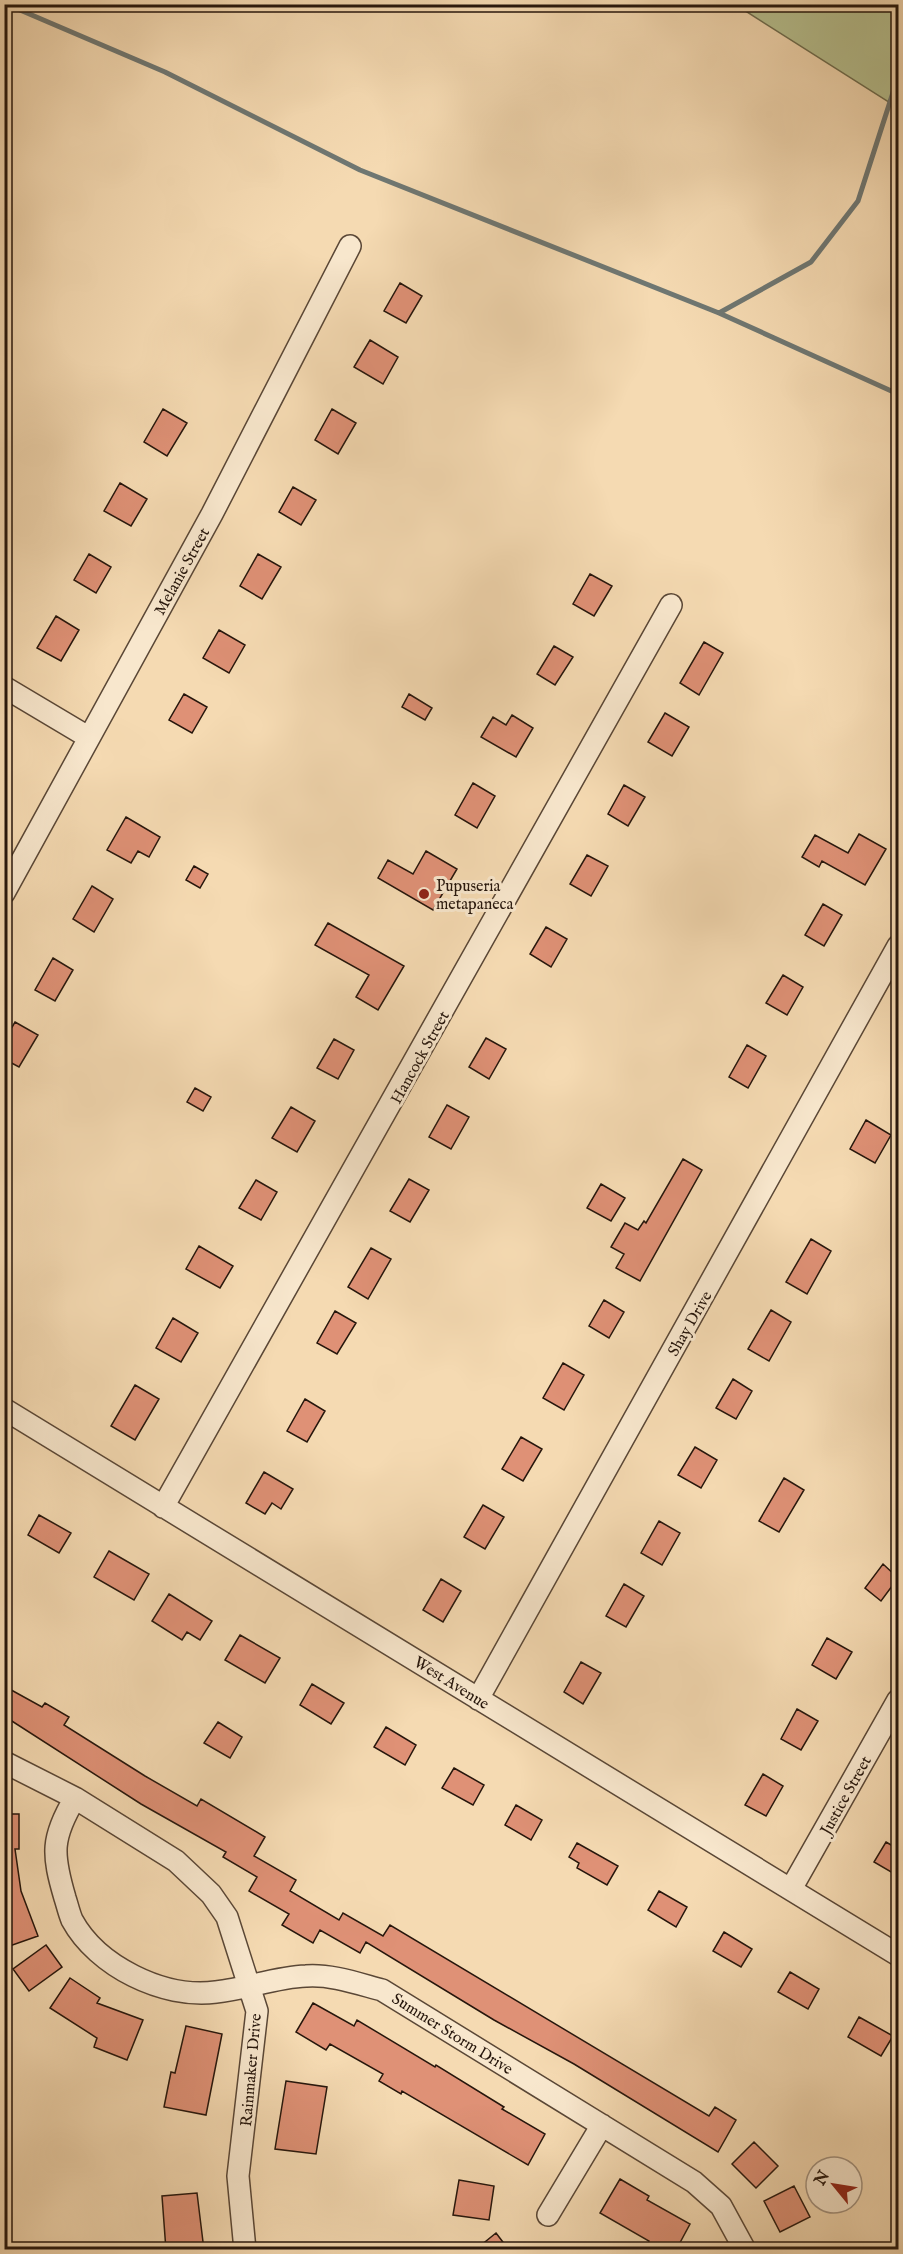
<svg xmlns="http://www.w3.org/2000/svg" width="903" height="2254" font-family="'IM FELL English',serif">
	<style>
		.green { fill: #b7c190; stroke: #6e6c4e; stroke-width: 1.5 }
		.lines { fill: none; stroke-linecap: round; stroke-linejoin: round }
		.stream { stroke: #6f7772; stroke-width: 5 }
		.building { fill: #df9176; stroke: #26160c; stroke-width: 1.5 }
		.minor-casing { stroke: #5a4736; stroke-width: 24 }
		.minor { stroke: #f8e7cd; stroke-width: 21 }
		.poi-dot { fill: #8f2418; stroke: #f8e7cd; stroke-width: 2 }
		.labels { text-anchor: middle; stroke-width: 6; stroke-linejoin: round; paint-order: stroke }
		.street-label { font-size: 16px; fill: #26160c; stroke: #f8e7cd }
		.poi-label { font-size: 16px; fill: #26160c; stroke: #f8e7cd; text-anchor: start }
	</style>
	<rect width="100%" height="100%" fill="#f5dab2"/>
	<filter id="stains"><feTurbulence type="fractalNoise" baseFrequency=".00333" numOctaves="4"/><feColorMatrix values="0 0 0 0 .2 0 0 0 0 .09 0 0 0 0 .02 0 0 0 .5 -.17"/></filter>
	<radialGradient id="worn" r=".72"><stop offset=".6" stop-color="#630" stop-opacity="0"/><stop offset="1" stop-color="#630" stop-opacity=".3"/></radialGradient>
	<path class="green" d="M736,5h162v103z"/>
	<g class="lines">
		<path class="stream" d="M6,4l159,68 195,98 359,143 179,81
			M719,313l92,-51 47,-61 40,-124"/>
	</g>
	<path class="building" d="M400,283l22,13 -16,27 -22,-12z
		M370,340l28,17 -15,27 -29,-17z
		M163,409l24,14 -20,33 -23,-14z
		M332,409l24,14 -18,31 -23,-14z
		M120,483l27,16 -16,27 -27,-15z
		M293,487l23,13 -15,25 -22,-13z
		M89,554l22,13 -15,26 -22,-13z
		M258,554l23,13 -19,32 -22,-13z
		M590,574l22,12 -18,30 -21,-12z
		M56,616l23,14 -18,31 -24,-13z
		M219,630l26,15 -16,28 -26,-15z
		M704,642l19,11 -24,42 -19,-12z
		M554,646l19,11 -18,28 -18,-11z
		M184,694l23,13 -15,26 -23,-13z
		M409,694l23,14 -7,12 -23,-13z
		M665,713l24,14 -17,29 -24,-14z
		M512,715l21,13 -17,29 -35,-20 12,-20 13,8z
		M473,783l22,13 -18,32 -22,-13z
		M624,785l21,12 -17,29 -20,-12z
		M126,817l34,20 -11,20 -11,-6 -7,12 -24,-13z
		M859,834l27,15 -21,36 -43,-24 -3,6 -17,-10 13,-22 33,18z
		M426,851l31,18 -24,41 -55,-32 10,-18 25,14z
		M587,855l21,11 -17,30 -21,-12z
		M194,866l14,8 -8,14 -14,-8z
		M92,886l21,13 -19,33 -21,-13z
		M823,904l19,11 -18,31 -19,-11z
		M328,923l76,43 -26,44 -22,-13 13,-22 -54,-30z
		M546,927l21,12 -16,28 -21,-13z
		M53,958l20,12 -18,31 -20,-11z
		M783,975l20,12 -16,28 -21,-12z
		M15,1022l23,13 -19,32 -15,-8v-18z
		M486,1038l20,11 -17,30 -20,-12z
		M334,1039l20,11 -16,29 -21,-11z
		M747,1045l19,11 -18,32 -19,-11z
		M195,1088l16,9 -8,14 -16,-9z
		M447,1105l22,12 -18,32 -22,-12z
		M291,1107l24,14 -18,31 -25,-14z
		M866,1120l25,15 -16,28 -25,-14z
		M683,1159l19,11 -62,111 -24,-13 8,-14 -13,-7 14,-24 13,7 6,-9 2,2z
		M409,1179l20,11 -19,32 -20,-11z
		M256,1180l21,12 -16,28 -22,-12z
		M601,1184l24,14 -14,23 -24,-13z
		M811,1239l20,12 -24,43 -21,-12z
		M199,1246l34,20 -13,22 -34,-19z
		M371,1248l20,11 -23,40 -20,-12z
		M604,1300l20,12 -15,26 -20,-12z
		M771,1310l20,12 -22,39 -21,-12z
		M335,1311l21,12 -19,31 -20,-11z
		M173,1318l25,15 -17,29 -25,-14z
		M563,1363l21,12 -20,35 -21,-12z
		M733,1379l19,12 -16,28 -20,-11z
		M135,1385l24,14 -24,41 -24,-14z
		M305,1399l20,12 -18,31 -20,-11z
		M521,1437l21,12 -19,32 -21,-12z
		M695,1447l22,13 -16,28 -23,-13z
		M264,1472l29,17 -12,20 -9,-6 -7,11 -19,-11z
		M784,1478l20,12 -25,42 -20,-11z
		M483,1505l21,12 -19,32 -21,-12z
		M39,1515l32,18 -12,20 -31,-18z
		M659,1521l21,12 -18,32 -21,-12z
		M109,1551l40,23 -15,26 -40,-23z
		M883,1564l15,14 -17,23 -16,-13z
		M441,1579l20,12 -18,31 -20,-12z
		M624,1584l20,12 -18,31 -20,-11z
		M169,1594l43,27 -12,19 -13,-8 -5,8 -30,-19z
		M240,1635l40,23 -15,25 -40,-23z
		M827,1638l25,14 -16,27 -24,-14z
		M581,1662l20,11 -18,31 -19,-12z
		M312,1684l32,19 -13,21 -31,-19z
		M4,1686l38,21 3,-4 24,14 -5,8 81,51 52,30 4,-7 64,38 -11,19 42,24 -6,11 49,29 4,-7 40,23 7,-11 319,191 6,-9 21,13 -18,32 -144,-88 -80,-44 -128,-78 -6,11 -40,-23 -7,13 -31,-18 7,-11 -40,-23 8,-14 -34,-20 3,-5 -85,-48 -137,-88z
		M797,1709l21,12 -17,29 -20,-11z
		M218,1722l24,15 -12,21 -26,-15z
		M386,1727l30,18 -11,20 -31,-18z
		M454,1768l30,17 -11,20 -31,-17z
		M763,1774l20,12 -17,30 -21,-11z
		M516,1805l26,15 -11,20 -26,-15z
		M4,1814h15v35h-4l6,42 17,45 -34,12z
		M886,1842l12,7v27l-24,-14z
		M577,1843l41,23 -11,19 -30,-17 2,-5 -10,-6z
		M659,1891l28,16 -11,20 -28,-17z
		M724,1932l28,17 -11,18 -28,-16z
		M46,1945l16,22 -33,24 -16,-22z
		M790,1972l29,17 -11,20 -30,-17z
		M70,1978l30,20 -3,5 46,17 -16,40 -33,-13 3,-9 -47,-30z
		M313,2003l41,23 3,-6 78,47 1,-2 68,42 -2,2 43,25 -17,31 -126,-74 -1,3 -22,-13 4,-7 -53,-30 -4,6 -30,-18z
		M859,2017l34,19 -12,20 -33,-19z
		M186,2026l36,8 -16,81 -42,-8 7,-35 4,1z
		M286,2081l41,6 -11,67 -41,-5z
		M754,2142l24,24 -22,22 -24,-24z
		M620,2179l29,17 -2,4 43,24 -14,26h-31l4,-9 -49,-28z
		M459,2180l35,6 -5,34 -36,-5z
		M794,2186l16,31 -30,15 -16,-31z
		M197,2193l7,57h-38l-4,-54z
		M496,2233l13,17h-34z"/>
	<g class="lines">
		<g class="minor-casing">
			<path id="minor" d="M4,687l84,50
				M4,893l208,-379 138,-268
				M4,1409l894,546
				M163,1507l508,-902
				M478,1699l420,-753
				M4,1762l71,36 101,63 35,33 16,23 30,94 -19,165 7,74
				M75,1798c-24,40 -23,56 -10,100 2,6 4,15 7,22 25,46 91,79 144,72 30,-3 60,-15 90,-16 25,-2 53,8 76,14l312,192 27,24 24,44
				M791,1889l107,-189
				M548,2215l54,-90"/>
		</g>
		<use href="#minor" class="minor"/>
	</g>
	<circle class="poi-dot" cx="424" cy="894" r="6"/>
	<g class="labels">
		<g class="street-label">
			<text transform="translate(181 571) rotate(-61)" y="6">Melanie Street</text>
			<text transform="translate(419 1057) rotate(-61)" y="6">Hancock Street</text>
			<text transform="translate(689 1323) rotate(-60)" y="6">Shay Drive</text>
			<text transform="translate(452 1682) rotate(32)" y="6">West Avenue</text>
			<text transform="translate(845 1795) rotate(-61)" y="6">Justice Street</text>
			<text transform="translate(453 2033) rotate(32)" y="6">Summer Storm Drive</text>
			<text transform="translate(250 2070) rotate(-85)" y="6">Rainmaker Drive</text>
		</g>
		<g class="poi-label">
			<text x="436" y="891">Pupuseria<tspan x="436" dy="18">metapaneca</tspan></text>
		</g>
	</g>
	<rect width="903" height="2254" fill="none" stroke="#f5dab2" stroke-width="24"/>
	<rect x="6" y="6" width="891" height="2242" fill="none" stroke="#26160c" stroke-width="3"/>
	<rect x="12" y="12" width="879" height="2230" fill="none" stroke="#26160c" stroke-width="1.5"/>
	<g transform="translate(834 2185) rotate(300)"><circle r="28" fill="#f8e7cd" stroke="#a49380" stroke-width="1.5"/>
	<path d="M0-4.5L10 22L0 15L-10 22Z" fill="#8f2418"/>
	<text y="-9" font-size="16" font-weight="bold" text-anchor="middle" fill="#26160c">N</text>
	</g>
	<rect width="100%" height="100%" filter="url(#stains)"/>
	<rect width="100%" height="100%" fill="url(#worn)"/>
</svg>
